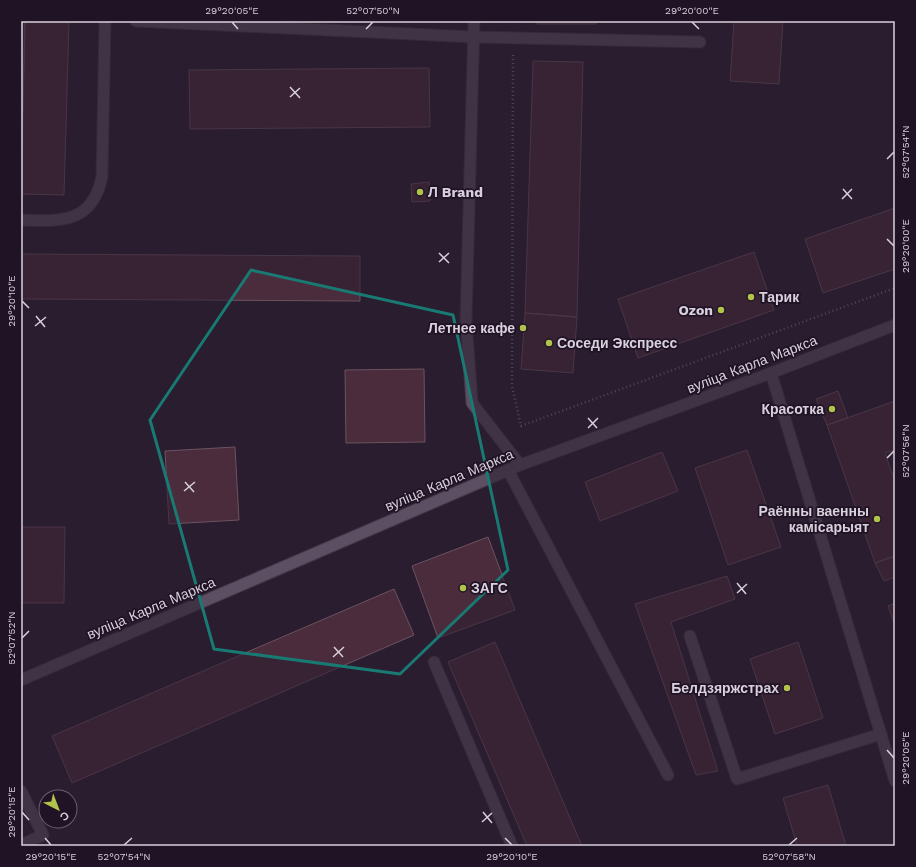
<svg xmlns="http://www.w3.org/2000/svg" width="916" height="867" font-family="'Work Sans',sans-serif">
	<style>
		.building { fill: #4a2c3c; stroke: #6d5360 }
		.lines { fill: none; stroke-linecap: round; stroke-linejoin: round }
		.service-casing { stroke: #423746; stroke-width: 13 }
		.minor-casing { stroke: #423746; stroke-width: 13 }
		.secondary-casing { stroke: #423746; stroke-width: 13 }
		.path { stroke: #7d7382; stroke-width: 2.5; stroke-dasharray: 1 3; stroke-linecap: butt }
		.service { stroke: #5c4e63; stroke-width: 11 }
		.minor { stroke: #5c4e63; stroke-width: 11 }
		.secondary { stroke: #5c4e63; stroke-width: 11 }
		.marked { fill: none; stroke: #197a74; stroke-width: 3; stroke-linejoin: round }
		.ticks { fill: none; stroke: #d8d0dc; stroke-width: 1.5 }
		.poi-dot { fill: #b2c34c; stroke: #201325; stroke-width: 1.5 }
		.labels { text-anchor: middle; stroke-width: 3.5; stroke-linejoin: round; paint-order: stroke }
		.poi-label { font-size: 14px; font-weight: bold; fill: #d8d0dc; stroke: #201325; text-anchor: end }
		.street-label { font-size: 14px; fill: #d8d0dc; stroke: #201325 }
		.neatline { fill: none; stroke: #d8d0dc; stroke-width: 1.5 }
		.ticks-label { font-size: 10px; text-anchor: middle; fill: #d8d0dc }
	</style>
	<rect width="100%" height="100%" fill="#291d2f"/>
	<path class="building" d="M21,21h4l-4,150z
		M25,21h44l-5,174 -43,-1z
		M537,21h59v3h-59z
		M734,21h49l-4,63 -49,-3z
		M533,61l50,1 -6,255 -52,-4z
		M429,68l1,59 -240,2 -1,-59z
		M429,182l1,19 -18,1 -1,-18z
		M895,208v61l-72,24 -18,-54z
		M754,252l20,58 -136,48 -20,-59z
		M21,254l339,2v45l-339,-2z
		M525,313l52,4 -4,56 -52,-4z
		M424,369l1,73 -79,1 -1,-73z
		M838,391l10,27 -21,7 -11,-26z
		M895,401v49l-10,3 10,29v74l-20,7 -48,-138z
		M235,447l4,73 -70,4 -4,-73z
		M747,450l34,97 -53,18 -33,-97z
		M662,452l16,39 -78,30 -15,-39z
		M21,527h44l-1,76h-43z
		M488,537l27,73 -77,28 -26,-72z
		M895,556v21l-11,4 -9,-18z
		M727,576l8,23 -64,23 47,149 -22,4 -61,-171z
		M394,589l20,46 -342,148 -20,-47z
		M895,603v23l-7,-20z
		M495,642l87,204h-55l-79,-184z
		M798,642l25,76 -48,16 -25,-75z
		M828,785l18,61h-49l-14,-48z"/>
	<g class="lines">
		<g class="service-casing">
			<path id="service" d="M136,21l338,16 226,5
				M21,220c40,1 71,4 81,-43l3,-156
				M508,470l160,305
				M690,636l47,143 144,-45
				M434,662l78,184
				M21,791l22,44 -22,10"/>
		</g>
		<g class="minor-casing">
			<path id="minor" d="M474,21l-8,299 6,83 48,62
				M771,373l124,408"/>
		</g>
		<g class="secondary-casing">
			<path id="secondary" d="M21,680l499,-215 251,-92 124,-48"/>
		</g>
		<path class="path" d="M513,55l-1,331 9,40 374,-138"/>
		<use href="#service" class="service"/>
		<use href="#minor" class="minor"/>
		<use href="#secondary" class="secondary"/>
	</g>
	<path d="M0 0H916V867H0ZM251,270l202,45 55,255 -108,104 -186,-25 -64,-229z" fill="#291d2f" fill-opacity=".55" fill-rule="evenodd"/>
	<path class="marked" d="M251,270l202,45 55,255 -108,104 -186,-25 -64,-229z"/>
	<path class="ticks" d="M232,22l6,7M692,22l7,7M366,29l7,-7M290,87l10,11M290,97l10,-9M887,159l7,-7M843,189l9,10M842,199l10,-10M887,239l7,7M439,253l10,10M439,262l10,-9M22,301l7,7M36,316l9,11M35,326l11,-9M588,418l9,10M588,428l10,-10M887,458l7,-7M185,482l9,10M184,491l11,-9M737,583l9,11M737,593l10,-9M22,638l7,-7M334,647l9,10M333,657l11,-10M887,750l7,8M22,812l7,8M483,812l9,11M482,822l10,-9M45,838l6,7M505,838l7,7M124,845l8,-7M789,845l8,-7"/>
	<g class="poi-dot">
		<circle cx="420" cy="192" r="4"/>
		<circle cx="751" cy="297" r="4"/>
		<circle cx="721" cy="310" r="4"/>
		<circle cx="523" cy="328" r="4"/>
		<circle cx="549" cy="343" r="4"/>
		<circle cx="832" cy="409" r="4"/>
		<circle cx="877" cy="519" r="4"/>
		<circle cx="463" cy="588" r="4"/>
		<circle cx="787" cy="688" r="4"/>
	</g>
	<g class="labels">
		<g class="poi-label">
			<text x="428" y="197" text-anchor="start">Л Brand</text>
			<text x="759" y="302" text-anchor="start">Тарик</text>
			<text x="713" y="315">Ozon</text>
			<text x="515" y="333">Летнее кафе</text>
			<text x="557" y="348" text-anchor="start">Соседи Экспресс</text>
			<text x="824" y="414">Красотка</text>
			<text x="869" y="516">Раённы ваенны<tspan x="869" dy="16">камісарыят</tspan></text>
			<text x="471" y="593" text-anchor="start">ЗАГС</text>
			<text x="779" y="693">Белдзяржстрах</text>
		</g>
		<g class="street-label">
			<text transform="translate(752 364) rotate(-21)" y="5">вуліца Карла Маркса</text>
			<text transform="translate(449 480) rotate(-23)" y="5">вуліца Карла Маркса</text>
			<text transform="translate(151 608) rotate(-23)" y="5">вуліца Карла Маркса</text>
		</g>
	</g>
	<rect width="916" height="867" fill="none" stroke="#201325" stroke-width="44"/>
	<g transform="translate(58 809) rotate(138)"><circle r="19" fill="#201325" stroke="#6a5f6e"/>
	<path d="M0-3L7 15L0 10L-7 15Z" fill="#b2c34c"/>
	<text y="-6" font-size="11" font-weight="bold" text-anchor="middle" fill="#d8d0dc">С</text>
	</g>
	<rect x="22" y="22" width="872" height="823" class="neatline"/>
	<g class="ticks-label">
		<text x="232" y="14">29°20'05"E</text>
		<text x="373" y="14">52°07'50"N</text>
		<text x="692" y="14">29°20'00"E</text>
		<text transform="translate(905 152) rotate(-90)" y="4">52°07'54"N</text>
		<text transform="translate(905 246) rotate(-90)" y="4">29°20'00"E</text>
		<text transform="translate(11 301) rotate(-90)" y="4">29°20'10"E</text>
		<text transform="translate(905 451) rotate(-90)" y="4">52°07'56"N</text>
		<text transform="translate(11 638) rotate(-90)" y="4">52°07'52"N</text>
		<text transform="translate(905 758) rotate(-90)" y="4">29°20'05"E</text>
		<text transform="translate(11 812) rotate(-90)" y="4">29°20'15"E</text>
		<text x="51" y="860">29°20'15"E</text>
		<text x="124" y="860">52°07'54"N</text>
		<text x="512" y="860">29°20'10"E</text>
		<text x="789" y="860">52°07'58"N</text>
	</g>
</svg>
